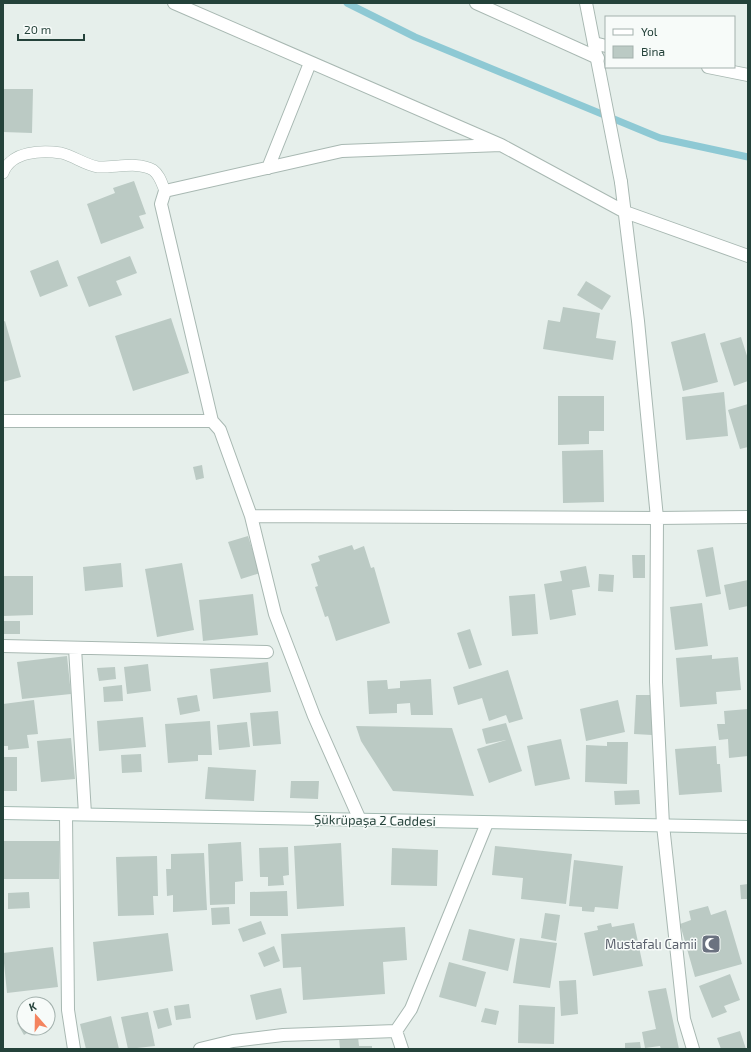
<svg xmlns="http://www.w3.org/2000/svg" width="751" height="1052" font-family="'Exo 2',sans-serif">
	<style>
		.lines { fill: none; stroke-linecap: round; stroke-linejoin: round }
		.stream { stroke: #8ec9d4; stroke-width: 7 }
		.building { fill: #bbcac4 }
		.service-casing { stroke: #a8b8b2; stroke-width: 12 }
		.minor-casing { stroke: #a8b8b2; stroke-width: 14 }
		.tertiary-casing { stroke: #a8b8b2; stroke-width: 14 }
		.secondary-casing { stroke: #a4bbb3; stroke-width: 14 }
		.service { stroke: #fff; stroke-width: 11 }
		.minor { stroke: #fff; stroke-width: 12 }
		.tertiary { stroke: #fff; stroke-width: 12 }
		.secondary { stroke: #fff; stroke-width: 12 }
		.labels { text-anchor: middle; stroke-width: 3; stroke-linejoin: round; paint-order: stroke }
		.street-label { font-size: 13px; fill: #24423a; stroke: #f7fbf9 }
		.worship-label { font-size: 13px; fill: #5b616d; stroke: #f7fbf9; text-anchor: end }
	</style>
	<rect width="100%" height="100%" fill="#e6efeb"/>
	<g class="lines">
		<path class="stream" d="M347,3l68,34 245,101 88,19"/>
	</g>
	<path class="building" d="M3,89h30l-1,44 -29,-1z
		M134,181l12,33 -7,2 5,12 -43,16 -14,-40 28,-11 -2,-5z
		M130,256l7,17 -21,8 6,14 -33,12 -12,-30z
		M58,260l10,26 -28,11 -10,-26z
		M586,281l25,15 -9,14 -25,-15z
		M563,307l37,6 -4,25 20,3 -3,19 -70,-11 5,-29 12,2z
		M171,318l18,55 -56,18 -18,-55z
		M5,321l16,56 -18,5v-60z
		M705,333l13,49 -35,9 -12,-49z
		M741,337l7,22v22l-14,5 -14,-43z
		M724,392l4,44 -42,4 -4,-43z
		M558,396h46v35h-15v13l-31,1z
		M748,404v43l-8,2 -12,-39z
		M603,450l1,52 -41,1 -1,-52z
		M202,465l2,13 -8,2 -3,-13z
		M248,536l12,37 -19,6 -13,-37z
		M352,545l2,5 10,-4 7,22 3,-1 16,56 -54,18 -8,-25 -3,1 -10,-30 3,-1 -7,-22 9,-3 -2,-5z
		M713,547l8,47 -15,3 -9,-47z
		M632,555h13v23h-12z
		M121,563l2,24 -38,4 -2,-24z
		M182,563l12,67 -37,7 -12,-68z
		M586,566l4,21 -18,3 4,25 -26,5 -6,-36 18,-3 -2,-10z
		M599,574l15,1 -1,17 -15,-1z
		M3,576h30v39l-30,1z
		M748,580v26l-19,4 -5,-25z
		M253,594l5,41 -55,6 -4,-41z
		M535,594l3,40 -26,2 -3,-40z
		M702,603l6,43 -33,4 -5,-43z
		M3,621h17v13h-17z
		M470,629l12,36 -13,4 -12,-36z
		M712,655v4l26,-2 3,33 -25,2 1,12 -37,3 -4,-49z
		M67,656l4,38 -49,5 -5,-37z
		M268,662l3,30 -58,7 -3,-30z
		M148,664l3,27 -24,3 -3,-27z
		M115,667l1,12 -17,2 -2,-13z
		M508,670l15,49 -14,4 -3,-8 -17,6 -7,-23 -24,7 -5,-18z
		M431,679l2,36h-22l-1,-12 -13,1v9l-28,1 -2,-33 20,-1 1,9 12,-1v-7z
		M122,685l1,16 -19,1 -1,-15z
		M197,695l3,16 -20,4 -3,-17z
		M636,695h17l-1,40 -18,-1z
		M34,700l4,34 -11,1 2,13 -21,2v-4h-5v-42z
		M618,700l7,32 -39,9 -6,-32z
		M748,709v47l-19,2 -1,-19 -9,1 -2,-16h8l-1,-13z
		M278,711l3,33 -28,2 -3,-33z
		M143,717l3,30 -47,4 -2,-30z
		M210,721l2,34h-14v6l-30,2 -3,-39z
		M247,722l3,25 -31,3 -2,-25z
		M506,723l16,48 -33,12 -12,-34 29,-9 -20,4 -4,-15z
		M356,726l96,2 22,68 -81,-5 -32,-50z
		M71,738l4,41 -34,3 -4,-41z
		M561,739l9,40 -35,7 -8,-40z
		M607,742h21l-1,42 -42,-2 1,-37 21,1z
		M716,746l1,18h3l2,28 -43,3 -4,-46z
		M141,754l1,18 -20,1 -1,-18z
		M3,757h14v34h-14z
		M208,767l48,3 -2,31 -49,-2z
		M291,781h28l-1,18 -28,-1z
		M639,790l1,14 -25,1 -1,-14z
		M3,841h56v38h-56z
		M241,842l2,39 -8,1v22l-25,1 -2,-61z
		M341,843l3,63 -47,3 -3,-63z
		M495,846l77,8 -6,50 -45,-5 2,-21 -31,-3z
		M288,847l1,28 -6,1 1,9 -16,1v-9h-8l-1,-29z
		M392,848l46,2 -1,36 -46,-1z
		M204,853l3,57 -34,2v-17l-6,1 -1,-27h5v-15z
		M157,856l1,40h-5l1,19 -36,1 -2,-59z
		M574,860l49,6 -5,43 -23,-2 -1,5 -12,-1v-4l-13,-1z
		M748,884v15h-7l-1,-14z
		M287,891l1,25h-38v-24z
		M29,892l1,16 -22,1v-16z
		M708,906l3,9 15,-5 16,54 -47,13 -15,-53 11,-4 -2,-9z
		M229,907l1,17 -18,1 -1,-17z
		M545,913l15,2 -4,26 -15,-3z
		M261,921l5,13 -23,8 -5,-13z
		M611,923l1,4 22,-4 9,43 -50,10 -9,-43 14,-3 -1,-4z
		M405,927l2,33 -24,2 2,32 -82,6 -2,-33 -18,1 -2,-34z
		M469,929l46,10 -7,32 -46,-11z
		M168,933l5,38 -76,10 -4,-39z
		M520,938l37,5 -7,45 -37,-5z
		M274,946l6,15 -16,6 -6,-14z
		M53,947l5,40 -51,6 -4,-40z
		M449,962l37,10 -10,35 -37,-10z
		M730,974l10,26 -16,6 3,6 -15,6 -13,-32z
		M576,980l2,34 -17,2 -2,-35z
		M281,988l6,25 -31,7 -6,-25z
		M666,988l13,61h-18l-1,-3 -15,2 -3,-16 14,-3 -8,-38z
		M189,1004l2,14 -15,2 -2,-14z
		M519,1005l36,2 -1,37 -36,-1z
		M168,1008l4,17 -14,4 -5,-18z
		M485,1008l14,3 -3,14 -15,-3z
		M148,1012l7,34 -27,3 -7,-32z
		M111,1016l8,33h-33l-6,-25z
		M24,1019v9h11l-11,7 -7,-12z
		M740,1031l6,18h-25l-4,-11z
		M358,1037l1,9h13v3h-32l-1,-11z
		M640,1042l1,7h-16v-6z"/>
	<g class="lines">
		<g class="service-casing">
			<path id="service" d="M3,173c8,-22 39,-23 58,-20 13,3 24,12 37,14 17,1 40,-6 55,3 7,5 9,14 12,21"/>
		</g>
		<g class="minor-casing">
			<path id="minor" d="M174,3l327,142 124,67 123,44
				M476,3l122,55
				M594,43l12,3
				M708,67l40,8
				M268,168l42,-105
				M621,182l17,139 19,197 -1,164 7,143 21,194 9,30
				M3,421h209l-51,-217 4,-13 177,-40 159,-6
				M212,421l8,9 31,86 24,98 39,102 46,104
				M251,516l406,2 91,-1
				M3,646l264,6
				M75,648l10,166
				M66,815l2,195 6,39
				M396,1031l6,18
				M200,1049l33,-8 50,-6 113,-4 15,-22 76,-186"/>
		</g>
		<g class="tertiary-casing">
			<path id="tertiary" d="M586,3l35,179"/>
		</g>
		<g class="secondary-casing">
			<path id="secondary" d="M3,813l745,14"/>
		</g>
		<use href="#service" class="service"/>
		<use href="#minor" class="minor"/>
		<use href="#tertiary" class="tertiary"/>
		<use href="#secondary" class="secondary"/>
	</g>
	<defs>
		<g id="mosque-square" transform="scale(1)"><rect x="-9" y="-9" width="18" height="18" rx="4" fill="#6b7280" stroke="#f7fbf9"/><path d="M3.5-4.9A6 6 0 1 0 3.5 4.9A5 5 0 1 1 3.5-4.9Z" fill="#fff"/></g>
	</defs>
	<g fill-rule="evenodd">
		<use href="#mosque-square" x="711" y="944"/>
	</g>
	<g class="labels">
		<g class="street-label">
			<text transform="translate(375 820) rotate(1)" y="5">Şükrüpaşa 2 Caddesi</text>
		</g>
		<g class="worship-label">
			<text x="697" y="949">Mustafalı Camii</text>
		</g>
	</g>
	<rect width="751" height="1052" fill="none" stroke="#24423a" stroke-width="8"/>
	<rect x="605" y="16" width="130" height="52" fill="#f7fbf9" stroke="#a3b1ad"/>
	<rect x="613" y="29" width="20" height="6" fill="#ffffff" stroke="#a3b1ad"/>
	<text x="641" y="36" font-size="12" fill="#24423a">Yol</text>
	<rect x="613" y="46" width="20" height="12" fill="#bbcac4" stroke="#a3b1ad"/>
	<text x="641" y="56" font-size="12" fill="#24423a">Bina</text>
	<g transform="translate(36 1016) rotate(340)"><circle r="19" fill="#f7fbf9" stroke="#a3b1ad"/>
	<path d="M0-3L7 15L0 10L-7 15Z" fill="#f4845f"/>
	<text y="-6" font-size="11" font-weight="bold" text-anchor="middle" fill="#24423a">K</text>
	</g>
	<path d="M18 34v6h66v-6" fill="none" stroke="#24423a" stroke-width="2"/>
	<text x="24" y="34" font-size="12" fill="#24423a" stroke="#f7fbf9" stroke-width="3" paint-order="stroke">20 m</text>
</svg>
